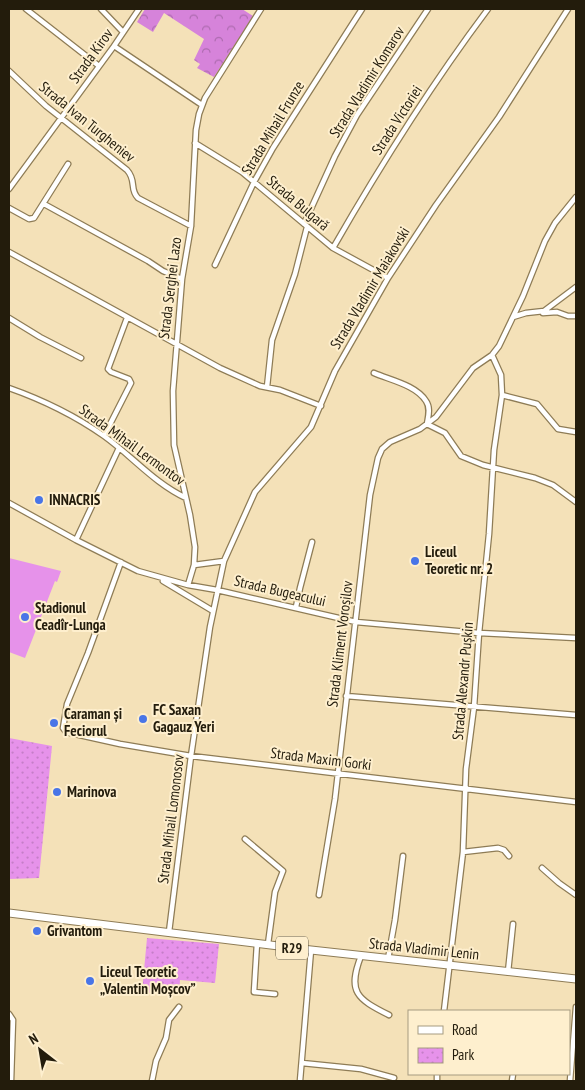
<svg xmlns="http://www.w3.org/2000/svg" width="585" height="1090" font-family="'PT Sans Narrow',sans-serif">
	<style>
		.green { fill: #e692ea }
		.forest { fill: url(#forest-crowns) }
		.park { fill: url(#park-dots) }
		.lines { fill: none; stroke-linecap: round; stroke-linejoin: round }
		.street-casing { stroke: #8e7c56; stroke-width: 7 }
		.primary-casing { stroke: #8e7c56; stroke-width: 9 }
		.street { stroke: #fff; stroke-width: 4.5 }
		.primary { stroke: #fff; stroke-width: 7 }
		.poi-dot { fill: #4975e7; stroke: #feefce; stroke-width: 2 }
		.labels { text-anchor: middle; stroke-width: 4; stroke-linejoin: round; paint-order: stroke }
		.shield { fill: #feefce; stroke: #655b46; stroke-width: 1 }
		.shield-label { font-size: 14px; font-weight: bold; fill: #231c0c }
		.street-label { font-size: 15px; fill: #231c0c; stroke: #feefce }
		.poi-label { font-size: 15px; font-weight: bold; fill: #231c0c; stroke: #feefce; text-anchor: start }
	</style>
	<defs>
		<pattern id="forest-crowns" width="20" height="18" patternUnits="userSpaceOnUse" patternTransform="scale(1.25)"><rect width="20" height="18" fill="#d683da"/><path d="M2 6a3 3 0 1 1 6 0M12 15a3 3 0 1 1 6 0" fill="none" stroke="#ad6aaf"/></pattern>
		<pattern id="park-dots" width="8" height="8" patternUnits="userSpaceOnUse" patternTransform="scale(1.25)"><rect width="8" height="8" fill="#e692ea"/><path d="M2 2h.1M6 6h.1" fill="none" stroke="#c57dc8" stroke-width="1.8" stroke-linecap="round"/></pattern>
	</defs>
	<rect width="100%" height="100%" fill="#f4e1b8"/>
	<path class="green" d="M9,558l52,13 -4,11 -2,-1 -30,77 -16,-6z"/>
	<path class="forest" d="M145,9h97l11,7 -39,61 -17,-9 3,-4 -6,-4 10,-21 -40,-26 -11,19 -16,-10z"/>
	<path class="park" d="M9,738l43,8 -13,132 -30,1z
		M147,938l72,6 -4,39 -35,-3 -1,15 -37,-3z"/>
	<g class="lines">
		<g class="street-casing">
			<path id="street" d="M26,9l73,57
				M101,9l22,23
				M114,46l88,59
				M9,71l37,35 81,64c10,11 2,19 11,28l53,28
				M195,143l47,29 91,76 55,30
				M9,189l105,-143 25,-37
				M44,204l104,57 15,10 19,8
				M9,208l20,11 5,-1 34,-54
				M304,224l31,-68 22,-41 71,-106
				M333,248c47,-82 98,-163 155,-239
				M9,252l211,116 40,18 20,4 41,16
				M215,265l39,-83 19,-34 89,-139
				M543,313l14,-1 11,4h8
				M513,317l13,-4 18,-2 32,-24
				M9,318l31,19 41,21
				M374,373c16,7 42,12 52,28 5,7 2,16 1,23l18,9 16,23 22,9 52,13 18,7 23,17
				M267,387l5,-47 23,-66 12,-47
				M9,388c34,12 65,27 95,48 28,20 50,47 82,62
				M502,395l35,9 21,25 18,3
				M104,436l27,-53 -2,-4 -18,-7 -3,-3 19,-51
				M9,503l67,37 62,31 50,14 29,5 139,32 123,11 97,5
				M76,540l43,-92
				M121,562l-33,91 -21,51 -4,24 3,4 54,12 71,12 385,46
				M194,565l30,-4
				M163,581l50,30
				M188,585l6,-20 1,-18 -5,-32 -16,-70 -1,-54 9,-112 9,-53 5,-96 3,-16 6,-16 56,-89
				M296,607l4,-19 12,-46
				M346,696l230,19
				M245,839l38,32 -8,21 -7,52
				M463,852l35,-4 6,2 5,6
				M542,868l17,15 17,12
				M319,895l16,-96 35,-304 8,-37 4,-9 8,-7 30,-13 16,-12 37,-49 19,-13 7,-9 24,-50 22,-55 10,-18 21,-26
				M169,932l22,-176 19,-129 14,-66 31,-69 56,-65 24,-56 53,-93 48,-73 63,-88 69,-108
				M257,943l-3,49 21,2
				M361,956c-14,36 -4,43 28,59
				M388,959l7,-39 8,-64
				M508,972l5,-48
				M444,1011l19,-159 3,-83 8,-62 5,-74 10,-99 5,-84 8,-55 -1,-20 -9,-20
				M9,1014l4,6 -2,61
				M302,1063l59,6 33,9
				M152,1081l4,-20 10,-23 3,-18 10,-13
				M300,1081l11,-131
				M437,1081v-7
				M512,1081l1,-7
				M570,1081l6,-74"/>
		</g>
		<g class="primary-casing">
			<path id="primary" d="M9,913l302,37 265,29"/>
		</g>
		<use href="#street" class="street"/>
		<use href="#primary" class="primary"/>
	</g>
	<g class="poi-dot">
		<circle cx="39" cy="500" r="5"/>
		<circle cx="415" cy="561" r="5"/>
		<circle cx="25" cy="617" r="5"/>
		<circle cx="143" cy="719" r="5"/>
		<circle cx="54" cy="723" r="5"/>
		<circle cx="57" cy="792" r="5"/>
		<circle cx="37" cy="931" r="5"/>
		<circle cx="90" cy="981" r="5"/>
	</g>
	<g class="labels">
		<rect class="shield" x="276" y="936.5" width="32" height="23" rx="4"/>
		<g class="shield-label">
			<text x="292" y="953">R29</text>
		</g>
		<g class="street-label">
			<text transform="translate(91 56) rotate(-54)" y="5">Strada Kirov</text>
			<text transform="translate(367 82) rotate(-58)" y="5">Strada Vladimir Komarov</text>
			<text transform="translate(397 120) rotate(-57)" y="5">Strada Victoriei</text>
			<text transform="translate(87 122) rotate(39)" y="5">Strada Ivan Turgheniev</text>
			<text transform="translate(273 128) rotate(-59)" y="5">Strada Mihail Frunze</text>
			<text transform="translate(298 203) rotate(40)" y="5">Strada Bulgară</text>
			<text transform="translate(170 288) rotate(-83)" y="5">Strada Serghei Lazo</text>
			<text transform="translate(370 288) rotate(-59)" y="5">Strada Vladimir Maiakovski</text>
			<text transform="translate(132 445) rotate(36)" y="5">Strada Mihail Lermontov</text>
			<text transform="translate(280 591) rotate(13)" y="5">Strada Bugeacului</text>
			<text transform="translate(340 644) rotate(-83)" y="5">Strada Kliment Voroșilov</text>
			<text transform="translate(463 681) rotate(-85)" y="5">Strada Alexandr Pușkin</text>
			<text transform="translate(321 759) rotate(7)" y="5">Strada Maxim Gorki</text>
			<text transform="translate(171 819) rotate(-83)" y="5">Strada Mihail Lomonosov</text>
			<text transform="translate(424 949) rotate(6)" y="5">Strada Vladimir Lenin</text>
		</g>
		<g class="poi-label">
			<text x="49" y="505">INNACRIS</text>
			<text x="425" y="557">Liceul<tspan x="425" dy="17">Teoretic nr. 2</tspan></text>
			<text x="35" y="613">Stadionul<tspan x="35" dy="17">Ceadîr-Lunga</tspan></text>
			<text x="153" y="715">FC Saxan<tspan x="153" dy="17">Gagauz Yeri</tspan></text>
			<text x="64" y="719">Caraman și<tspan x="64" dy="17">Feciorul</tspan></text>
			<text x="67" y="797">Marinova</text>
			<text x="47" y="936">Grivantom</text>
			<text x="100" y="977">Liceul Teoretic<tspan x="100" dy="17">„Valentin Moșcov”</tspan></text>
		</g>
	</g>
	<rect width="585" height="1090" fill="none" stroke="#231c0c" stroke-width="20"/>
	<rect x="408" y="1010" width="162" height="65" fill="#feefce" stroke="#a69b80"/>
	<rect x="418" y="1026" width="25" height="8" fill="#ffffff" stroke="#a69b80"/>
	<text x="452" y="1035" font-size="15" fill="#231c0c">Road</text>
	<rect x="418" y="1048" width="25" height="15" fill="url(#park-dots)" stroke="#a69b80"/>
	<text x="452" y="1060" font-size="15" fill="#231c0c">Park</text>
	<g transform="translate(40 1050) rotate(329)" stroke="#feefce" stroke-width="4" paint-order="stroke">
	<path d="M0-4L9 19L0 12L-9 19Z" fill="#231c0c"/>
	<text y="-8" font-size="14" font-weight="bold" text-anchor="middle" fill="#231c0c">N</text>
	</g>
</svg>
